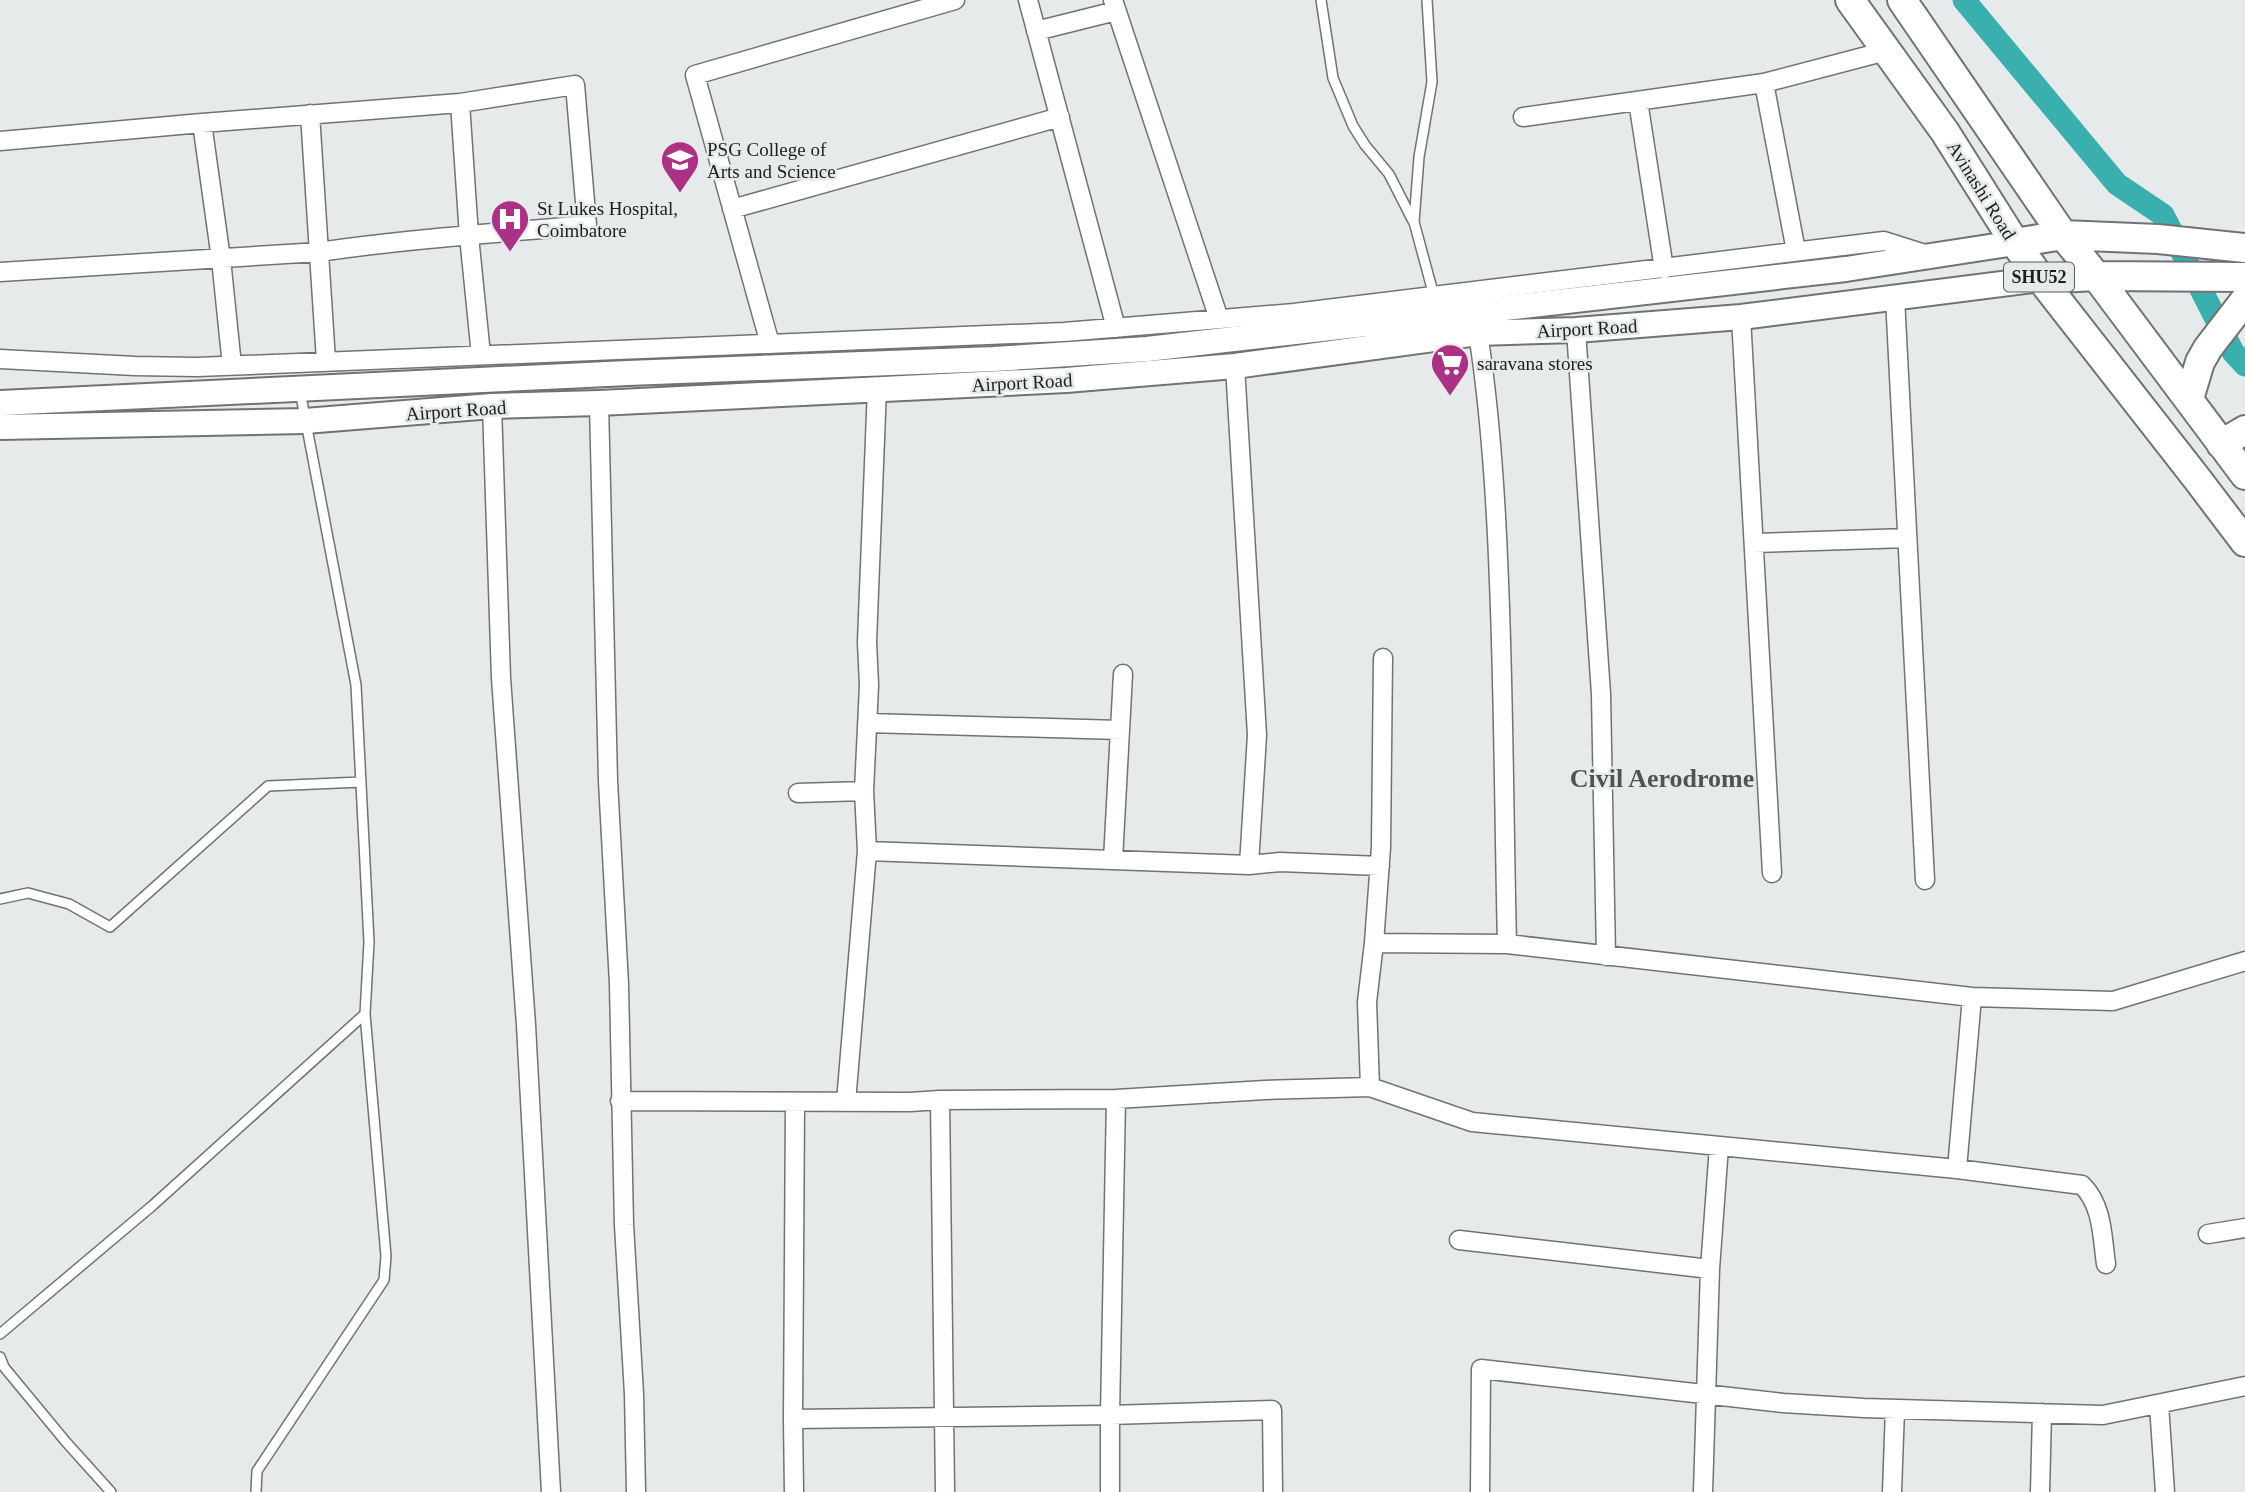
<svg xmlns="http://www.w3.org/2000/svg" width="2245" height="1492" font-family="Georgia,serif">
	<style>
		.lines { fill: none; stroke-linecap: round; stroke-linejoin: round }
		.canal { stroke: #39b0ae; stroke-width: 23 }
		.lane-casing { stroke: #707373; stroke-width: 12 }
		.street-casing { stroke: #707373; stroke-width: 21 }
		.secondary-casing { stroke: #707373; stroke-width: 28 }
		.primary-casing { stroke: #707373; stroke-width: 32 }
		.lane { stroke: #fff; stroke-width: 9 }
		.street { stroke: #fff; stroke-width: 18 }
		.secondary { stroke: #fff; stroke-width: 24 }
		.primary { stroke: #fff; stroke-width: 28 }
		.labels { text-anchor: middle; stroke-width: 5; stroke-linejoin: round; paint-order: stroke }
		.shield { fill: #e6eaea; stroke: #595b5b; stroke-width: 2 }
		.shield-label { font-size: 18px; font-weight: bold; fill: #1c1e1e }
		.poi-label { font-size: 19px; fill: #1c1e1e; stroke: #e6eaea; text-anchor: start }
		.street-label { font-size: 19px; fill: #1c1e1e; stroke: #e6eaea }
		.district-label { font-size: 26px; font-weight: bold; fill: #505353; stroke: #e6eaea }
	</style>
	<rect width="100%" height="100%" fill="#e6eaea"/>
	<g class="lines">
		<path class="canal" d="M1964,0l153,184 46,31 70,137 12,13"/>
		<g class="lane-casing">
			<path id="lane" d="M1321,0l12,78 20,48 12,19 24,29 24,47
				M1427,0l5,82 -13,75 -5,65 20,74
				M0,899l28,-6 41,11 41,23 158,-141 93,-4
				M0,1334l152,-128 213,-192 4,-72 -13,-257 -56,-294
				M0,1357l4,10 62,75 45,50
				M256,1492l1,-21 127,-191 2,-24 -21,-242"/>
		</g>
		<g class="street-casing">
			<path id="street" d="M1028,0l88,328
				M1113,0l106,319
				M1036,31l80,-20
				M1764,83l32,168
				M1638,101l26,168
				M310,114l16,247
				M1523,117l241,-34 122,-32
				M0,141l202,-18
				M732,209l328,-92
				M0,272l319,-20c89,-13 179,-19 268,-27l-12,-140 -115,18 9,133 12,119
				M1895,298l30,582
				M1741,317l31,556
				M1576,330l25,364 5,262
				M770,344l-75,-269 260,-75
				M0,359l135,7 62,1 867,-35 230,-19 590,-72 41,13
				M232,366l-11,-107 -19,-136 258,-20
				M599,403l9,378 11,203 5,241 10,169 2,98
				M492,406l9,272 25,347 25,467
				M1754,543l153,-5
				M868,723l252,7
				M798,793l66,-2
				M867,851l-3,-60 5,-106 -2,-43 10,-254
				M1113,860l10,-186
				M1249,865l31,-3 100,4
				M1374,943l7,-96 2,-189
				M1507,944l465,53
				M1370,1087l102,35 485,47 125,16c21,21 20,51 24,79
				M1116,1099l-6,316 162,-5 1,82
				M940,1100l5,392
				M620,1101l290,1 30,-2 176,-1 149,-9 105,-3 -3,-85 7,-59 133,1c-3,-121 -3,-241 -8,-362 -3,-83 -8,-166 -21,-249
				M795,1102l-2,317 317,-4v77
				M846,1102l21,-251 382,14 8,-130 -22,-369
				M1957,1169l15,-172 141,4 132,-40
				M2208,1234l37,-6
				M1459,1240l251,29
				M2159,1405l6,87
				M793,1419l1,73
				M1480,1492l1,-123 302,34 81,5 239,7 142,-29
				M1703,1492l7,-223 9,-123
				M1892,1492l3,-83
				M2040,1492l2,-79"/>
		</g>
		<g class="secondary-casing">
			<path id="secondary" d="M0,403l628,-30 366,-14 153,-10 699,-80 169,-26
				M0,427l305,-6 187,-15 107,-3 467,-23 169,-14 243,-33 98,-3 165,-13 300,-38"/>
		</g>
		<g class="primary-casing">
			<path id="primary" d="M1850,0l95,132 70,111 26,36 157,201 47,62
				M1902,0l161,235 33,41 149,199
				M2015,243l48,-8 95,4 87,9
				M2041,279l55,-3 149,1
				M2189,399l11,-37 8,-14 37,-48
				M2221,444l24,-14"/>
		</g>
		<use href="#lane" class="lane"/>
		<use href="#street" class="street"/>
		<use href="#secondary" class="secondary"/>
		<use href="#primary" class="primary"/>
	</g>
	<defs>
		<g id="university-pin" transform="scale(2.0125)"><path d="M0 17L-7.5 6A9.5 9.5 0 1 1 7.5 6Z" fill="#ac3083" stroke="#e6eaea"/><path d="M0-5L7-2L0 1L-7-2ZM-4 1L0 2.5L4 1V4Q0 6-4 4Z" fill="#fff"/></g>
		<g id="hospital-pin" transform="scale(2.0125)"><path d="M0 17L-7.5 6A9.5 9.5 0 1 1 7.5 6Z" fill="#ac3083" stroke="#e6eaea"/><path d="M-5-5h3v3.5h4V-5h3V5h-3V1.5h-4V5h-3Z" fill="#fff"/></g>
		<g id="supermarket-pin" transform="scale(2.0125)"><path d="M0 17L-7.5 6A9.5 9.5 0 1 1 7.5 6Z" fill="#ac3083" stroke="#e6eaea"/><path d="M-6-5.5h2.5l.6 2H6L4.5 2H-2.5L-4.4-4H-6ZM-1.5 3.2a1.3 1.3 0 1 0 .1 0ZM3 3.2a1.3 1.3 0 1 0 .1 0Z" fill="#fff"/></g>
	</defs>
	<g fill-rule="evenodd">
		<use href="#university-pin" x="680" y="160"/>
		<use href="#hospital-pin" x="510" y="219"/>
		<use href="#supermarket-pin" x="1450" y="363"/>
	</g>
	<g class="labels">
		<rect class="shield" x="2004" y="262.5" width="70" height="29" rx="5"/>
		<g class="shield-label">
			<text x="2039" y="283">SHU52</text>
		</g>
		<g class="poi-label">
			<text x="707" y="156">PSG College of<tspan x="707" dy="22">Arts and Science</tspan></text>
			<text x="537" y="215">St Lukes Hospital,<tspan x="537" dy="22">Coimbatore</tspan></text>
			<text x="1477" y="370">saravana stores</text>
		</g>
		<g class="street-label">
			<text transform="translate(1982 190) rotate(58)" y="7">Avinashi Road</text>
			<text transform="translate(1587 328) rotate(-3)" y="7">Airport Road</text>
			<text transform="translate(1022 382) rotate(-3)" y="7">Airport Road</text>
			<text transform="translate(456 410) rotate(-4)" y="7">Airport Road</text>
		</g>
		<g class="district-label">
			<text x="1662" y="787">Civil Aerodrome</text>
		</g>
	</g>
</svg>
